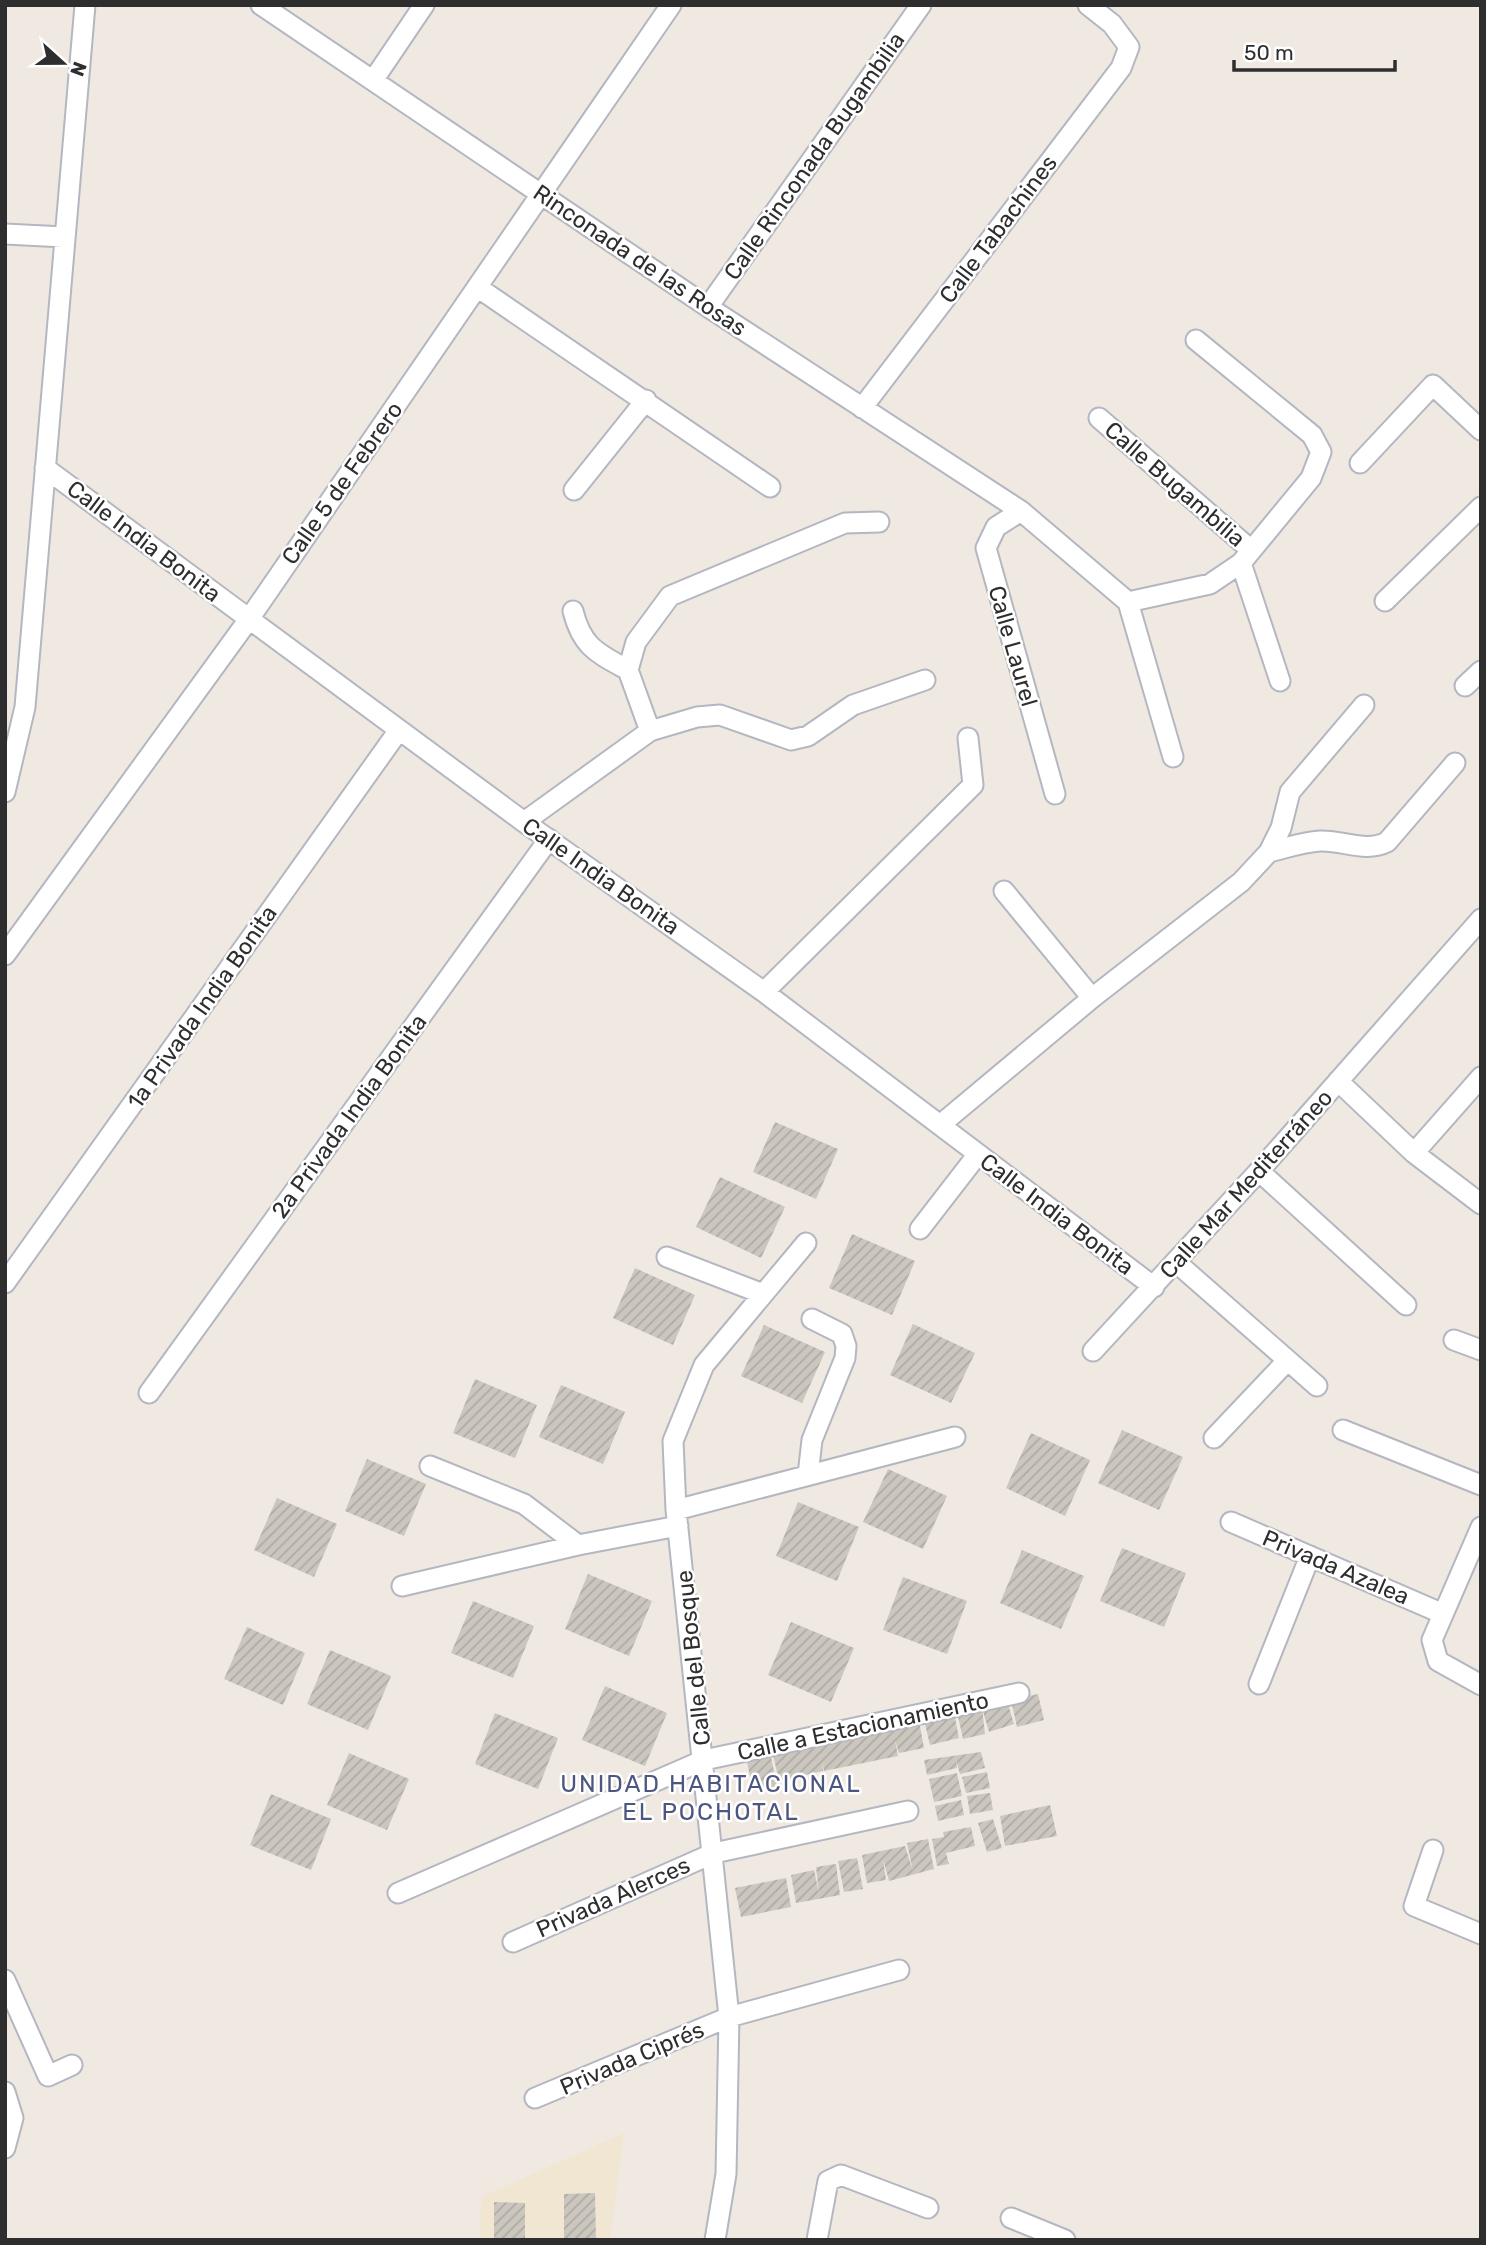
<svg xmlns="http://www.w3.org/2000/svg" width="1486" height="2245" font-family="Rubik,sans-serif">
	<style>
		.education { fill: #f0e6d1 }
		.building { fill: url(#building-hatch) }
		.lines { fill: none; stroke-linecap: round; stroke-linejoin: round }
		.street-casing { stroke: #b4b7c1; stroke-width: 23 }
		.street { stroke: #fff; stroke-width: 19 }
		.labels { text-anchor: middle; stroke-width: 5; stroke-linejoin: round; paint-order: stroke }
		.street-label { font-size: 23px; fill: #2e2e2e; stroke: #fff }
		.neighbourhood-label { font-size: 24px; letter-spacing: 2px; fill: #4d5680; stroke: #fff }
	</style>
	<defs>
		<pattern id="building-hatch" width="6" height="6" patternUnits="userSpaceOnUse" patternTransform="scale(1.75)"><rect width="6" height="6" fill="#cbc7bf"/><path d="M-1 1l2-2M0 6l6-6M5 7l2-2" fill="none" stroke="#afaba4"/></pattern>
	</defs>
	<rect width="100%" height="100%" fill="#efe9e1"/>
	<path class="education" d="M624,2133l-14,107h-130l1,-43z"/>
	<path class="building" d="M775,1122l63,27 -22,50 -63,-27z
		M720,1177l65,30 -24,51 -65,-31z
		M852,1234l63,27 -23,54 -63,-27z
		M635,1268l60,27 -22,50 -60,-27z
		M913,1324l62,29 -24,50 -61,-28z
		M764,1325l61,27 -23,51 -61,-27z
		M475,1379l62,26 -22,53 -62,-25z
		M561,1385l64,27 -22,52 -64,-27z
		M1122,1430l61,27 -24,53 -61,-27z
		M1031,1433l59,27 -25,56 -59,-28z
		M367,1459l59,25 -22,52 -59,-25z
		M888,1469l59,27 -24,53 -60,-27z
		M277,1498l60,26 -23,53 -60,-27z
		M798,1502l61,25 -22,54 -61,-25z
		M1122,1548l64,25 -22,54 -64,-26z
		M1022,1550l62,26 -23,53 -61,-26z
		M588,1574l64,27 -23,55 -64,-27z
		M903,1577l64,24 -20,53 -64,-24z
		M473,1601l61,25 -21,52 -62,-25z
		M791,1622l63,26 -23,54 -63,-27z
		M247,1627l58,26 -22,52 -59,-26z
		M330,1650l61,26 -23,54 -61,-26z
		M605,1686l62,27 -22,53 -63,-26z
		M1038,1694l6,26 -27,7 -6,-27z
		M1007,1701l7,23 -25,8 -7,-24 3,26 -22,5 -6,-27z
		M495,1713l63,25 -20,51 -63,-25z
		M954,1713l5,25 -29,7 -6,-25z
		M919,1721l5,27 -25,5 -4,-13 3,16 -74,15 -2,-9 1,9 -44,10 -7,-31z
		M770,1752l7,34 -24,5 -7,-34z
		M981,1752l4,16 -25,6 -4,-14 1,8 -30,7 -3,-15z
		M349,1753l60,26 -22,51 -60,-25z
		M987,1772l3,16 -24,5 -4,-16z
		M957,1773l5,23 -28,6 -5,-23z
		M990,1793l3,17 -23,4 -3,-18z
		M271,1794l60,25 -20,51 -61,-25z
		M961,1800l3,15 -26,6 -3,-15z
		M1050,1805l7,31 -52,10 -5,-30z
		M993,1819l9,29 -15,4 -9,-29z
		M971,1827l4,19 -29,7 3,11 -12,2 -5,-27 12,-2 -1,-5z
		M928,1839l6,30 -45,12 -6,-22 3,21 -19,3 -5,-28 43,-9 8,25 -6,-28z
		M857,1858l6,31 -19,3 -6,-31z
		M836,1864l4,31 -44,8 -5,-28 23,-5 5,23 -3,-26z
		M786,1878l5,29 -50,10 -6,-29z
		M595,2193l1,47h-32v-46z
		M494,2202l31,1v37h-31z"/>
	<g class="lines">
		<g class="street-casing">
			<path id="street" d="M261,5l447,302 313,204 107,91 45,155
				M374,79l50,-74
				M5,234l59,3
				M477,287l293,200
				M708,307l213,-302
				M862,408l259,-340 8,-21 -17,-23 -24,-19
				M1099,418l152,132
				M1360,463l73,-78 48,45
				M45,468l479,354 240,170 390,295
				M574,490l72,-90
				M1021,511l-25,16 -10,21 69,246
				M1241,563l39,118
				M1385,601l96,-94
				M1128,602l82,-18 31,-21 70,-85 10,-26 -9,-17 -116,-95
				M573,611c9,36 24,42 55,59l22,61
				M628,670l8,-28 34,-46 175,-73 34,-1
				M1465,686l16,-15
				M5,792l20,-85 60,-702
				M524,822l126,-91 47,-14 23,-2 71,25 17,-4 45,-31 72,-25
				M1269,852c17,-4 34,-10 51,-11 24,-1 45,12 67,1l68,-79
				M1004,891l88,107
				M5,955l244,-336 422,-614
				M764,992l209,-207 -5,-47
				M1338,1081l76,72 67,51
				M940,1125l152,-127 149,-116 28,-30 12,-24 9,-36 74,-87
				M1414,1153l67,-76
				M1259,1171l147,134
				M920,1229l58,-75
				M667,1257l96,37
				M1177,1263l140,123
				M5,1283l394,-553
				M1454,1340l27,10
				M1093,1351l166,-180 222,-252
				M149,1393l400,-554
				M1343,1430l138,55
				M1214,1438l73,-77
				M430,1466l94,38 54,41
				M808,1475l4,-35 33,-82 1,-12 -4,-12 -30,-15
				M676,1510l279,-73
				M1231,1522l210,91
				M1481,1527l-49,113 6,21 43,24
				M402,1586l176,-41 100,-19
				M1259,1684l51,-128
				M1433,1850l-19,56 67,28
				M398,1893l306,-133 315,-67
				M513,1942l201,-89 194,-42
				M5,1980l43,96 24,-11
				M5,2092l8,26 -8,30
				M535,2098l194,-81 170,-47
				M1011,2218l54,22
				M715,2240l11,-66 3,-157 -53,-507 -3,-69 31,-76 102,-122
				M817,2240l11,-59 13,-6 87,33"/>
		</g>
		<use href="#street" class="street"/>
	</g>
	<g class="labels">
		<g class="street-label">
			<text transform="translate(814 156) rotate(-55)" y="8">Calle Rinconada Bugambilia</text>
			<text transform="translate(998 229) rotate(-53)" y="8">Calle Tabachines</text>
			<text transform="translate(640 260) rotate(34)" y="8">Rinconada de las Rosas</text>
			<text transform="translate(342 483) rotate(-55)" y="8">Calle 5 de Febrero</text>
			<text transform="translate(1175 484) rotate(41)" y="8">Calle Bugambilia</text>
			<text transform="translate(144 541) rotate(37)" y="8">Calle India Bonita</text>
			<text transform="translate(1013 646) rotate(74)" y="8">Calle Laurel</text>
			<text transform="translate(601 876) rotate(35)" y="8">Calle India Bonita</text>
			<text transform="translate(202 1007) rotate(-55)" y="8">1a Privada India Bonita</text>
			<text transform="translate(349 1116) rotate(-54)" y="8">2a Privada India Bonita</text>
			<text transform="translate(1246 1184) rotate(-48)" y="8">Calle Mar Mediterráneo</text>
			<text transform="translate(1057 1214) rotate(37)" y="8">Calle India Bonita</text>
			<text transform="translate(1336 1567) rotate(23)" y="8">Privada Azalea</text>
			<text transform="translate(693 1658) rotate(-96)" y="8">Calle del Bosque</text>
			<text transform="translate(863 1726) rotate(-12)" y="8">Calle a Estacionamiento</text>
			<text transform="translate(613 1897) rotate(-24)" y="8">Privada Alerces</text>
			<text transform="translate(632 2058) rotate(-23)" y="8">Privada Ciprés</text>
		</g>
		<g class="neighbourhood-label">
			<text x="711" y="1792">UNIDAD HABITACIONAL<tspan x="711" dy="28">EL POCHOTAL</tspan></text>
		</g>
	</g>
	<rect width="1486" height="2245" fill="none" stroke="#2e2e2e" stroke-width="14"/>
	<g transform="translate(63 63) rotate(111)" stroke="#ffffff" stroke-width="5" paint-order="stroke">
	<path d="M0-5L12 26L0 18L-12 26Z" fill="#2e2e2e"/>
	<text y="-10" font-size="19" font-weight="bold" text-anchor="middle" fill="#2e2e2e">N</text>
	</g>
	<path d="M1234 60v10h161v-10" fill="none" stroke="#2e2e2e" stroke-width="3.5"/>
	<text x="1244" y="60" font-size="21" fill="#2e2e2e" stroke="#ffffff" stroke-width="5" paint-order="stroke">50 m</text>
</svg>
